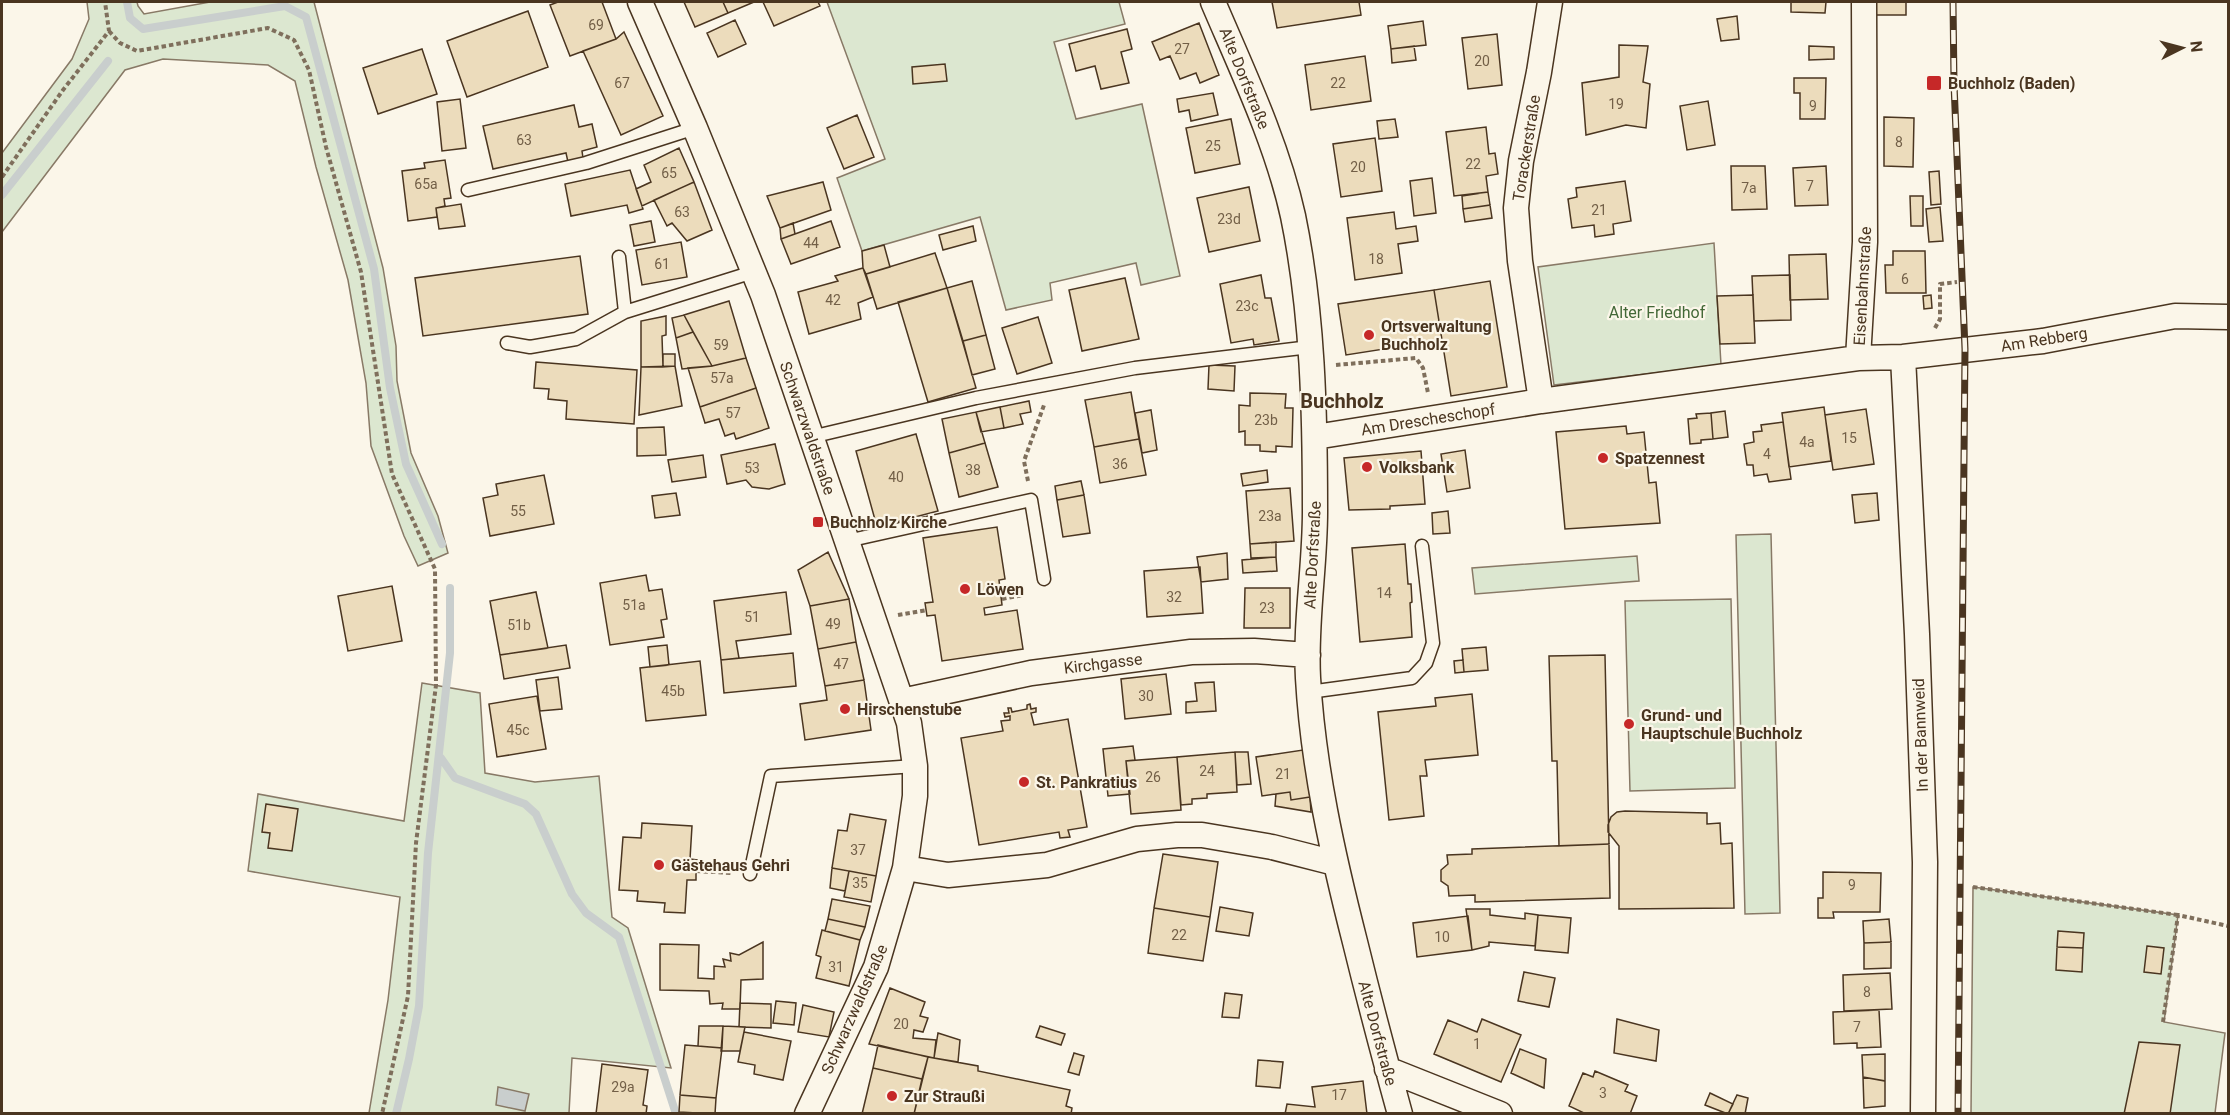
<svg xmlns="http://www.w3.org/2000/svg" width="2230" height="1115" font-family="Roboto,sans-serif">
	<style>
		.green { fill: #dce7d0; stroke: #887966; stroke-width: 1.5 }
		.water { fill: #c9cecd; stroke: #887966; stroke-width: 1.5 }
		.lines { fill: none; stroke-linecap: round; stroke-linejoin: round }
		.stream { stroke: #c9cecd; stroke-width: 8 }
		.building { fill: #ecdcbc; stroke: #4a3520; stroke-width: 1.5 }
		.lane-casing { stroke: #4a3520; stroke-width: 15 }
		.street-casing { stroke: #4a3520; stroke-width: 27 }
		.path { stroke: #7f6f5c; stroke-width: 4; stroke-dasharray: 4.5 3; stroke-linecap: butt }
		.lane { stroke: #fbf6e9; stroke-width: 12 }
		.street { stroke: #fbf6e9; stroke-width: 24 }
		.rail-casing { stroke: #4a3520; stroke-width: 7 }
		.rail { stroke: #fbf6e9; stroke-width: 4.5; stroke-dasharray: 14; stroke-linecap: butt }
		.poi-dot { fill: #c62828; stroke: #fbf6e9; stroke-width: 2 }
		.labels { text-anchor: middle; stroke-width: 4.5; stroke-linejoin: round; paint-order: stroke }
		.number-label { font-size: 14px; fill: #725f47 }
		.street-label { font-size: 16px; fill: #4a3520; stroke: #fbf6e9 }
		.poi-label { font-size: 16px; font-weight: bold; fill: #4a3520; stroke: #fbf6e9; text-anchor: start }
		.park-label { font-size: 16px; fill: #436837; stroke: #fbf6e9 }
		.quarter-label { font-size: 20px; font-weight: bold; fill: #4a3520; stroke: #fbf6e9 }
	</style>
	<rect width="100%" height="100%" fill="#fbf6e9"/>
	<path class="green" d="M87,2h50l1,4 6,8 66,-12h104l69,266 13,78 1,35 14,72 27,63 10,37 -30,13 -14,-30 -33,-90 -5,-63 -18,-103 -32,-113 -21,-86 -27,-16 -105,-6 -38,11 -123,162v-79l70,-94 17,-40z
		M827,2h292l6,22 -71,18 22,77 66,-15 38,172 -39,9 -5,-22 -86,20 2,17 -46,10 -26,-93 -118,34 -25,-73 48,-19z
		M1714,243l7,122 -167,20 -16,-118z
		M1771,534l9,379 -35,1 -9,-379z
		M1637,556l2,25 -164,13 -3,-26z
		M1731,599l4,189 -105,3 -5,-190z
		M422,683l58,10 5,80 50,9 64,-6 13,141 16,11 43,140 -99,-10 -3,55h-200l19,-113 12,-103 -152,-26 10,-77 146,27z
		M1973,887l205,28 -14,107 61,11 -10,80 -244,1z"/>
	<path class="water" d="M498,1087l31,7 -4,17 -29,-6z"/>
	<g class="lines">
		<path class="stream" d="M127,2l3,16 13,11 142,-23 21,11 68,252 16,119 16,76 36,80
			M2,195l106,-134
			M441,758l14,20 70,26 11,10 36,80 14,19 33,24 57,177
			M396,1114l13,-55 10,-53 9,-153 22,-200v-65"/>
	</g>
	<path class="building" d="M558,2h44l14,37 -46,17 -20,-51z
		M684,2h39l5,11 -33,14z
		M723,2h31l-26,11z
		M763,2h55l2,4 -46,20z
		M1272,2h87l2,13 -84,13z
		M1791,2h35l-1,11 -34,-1z
		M1874,2h32v13h-32z
		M528,11l20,56 -81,30 -20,-56z
		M1737,16l2,23 -18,2 -4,-22z
		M735,20l11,24 -28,13 -11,-24z
		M1423,21l3,24 -35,4 -3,-23z
		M1199,23l20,52 -19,8 -4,-10 -16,6 -10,-23 -10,4 -8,-18z
		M1127,29l5,20 -11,3 8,31 -28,6 -6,-23 -19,5 -7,-27z
		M624,32l39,84 -42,19 -38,-84 33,-12z
		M1497,34l5,51 -34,4 -6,-51z
		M1619,45l29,1 -5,36 7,2 -4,44 -20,-3 -40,10 -4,-52 37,-6z
		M1414,46l2,14 -24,3 -1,-14z
		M1809,46l25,1v12l-25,1z
		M422,49l15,45 -59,20 -15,-46z
		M1365,56l6,45 -60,9 -6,-45z
		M945,64l2,17 -34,3 -1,-17z
		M1794,78h32l-1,41h-25v-26h-6z
		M1213,93l5,22 -27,6 -2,-11 -10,2 -2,-13z
		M460,99l6,49 -24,3 -5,-49z
		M1708,101l7,44 -28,5 -7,-44z
		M574,105l5,22 13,-3 5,23 -15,4 1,7 -15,4 -2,-9 -73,16 -10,-43z
		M857,115l17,42 -30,12 -17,-41z
		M1884,117l30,1 -1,49 -29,-1z
		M1231,119l9,45 -45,9 -9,-45z
		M1395,119l3,18 -19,2 -2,-18z
		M1486,127l3,27 6,-1 3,21 -12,2 2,16 -34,4 -8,-64z
		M1375,138l7,53 -41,6 -8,-53z
		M679,148l15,34 -52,24 -6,-17 15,-7 -7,-17z
		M445,160l6,38 -7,1 1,7 -9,2 1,9 -29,4 -6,-50 23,-3 -1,-5z
		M1731,166h34l2,43 -35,1z
		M1826,166l2,39 -33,1 -2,-38z
		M630,170l13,39 -14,4 -2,-8 -56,11 -6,-32z
		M1939,171l2,33 -10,1 -2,-33z
		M1432,178l4,35 -22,3 -4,-35z
		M1625,181l6,40 -18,3 1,10 -19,3 -1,-12 -22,3 -4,-29 9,-2 -1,-9z
		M694,182l18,48 -25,11 -15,-18 -5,3 -13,-26z
		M823,182l8,28 -51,18 -13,-32z
		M1249,187l11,54 -51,11 -12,-54z
		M1488,192l2,13 -27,4 -1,-13z
		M1910,196h13v30h-12z
		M461,204l4,22 -26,3 -3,-21z
		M1490,205l2,13 -27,4 -2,-13z
		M1940,207l3,34 -14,1 -3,-33z
		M1394,212l2,17 20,-3 2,15 -20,3 4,29 -47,7 -8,-62z
		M651,221l4,21 -21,4 -4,-21z
		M831,221l9,26 -49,17 -10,-25z
		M793,223l2,11 -14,5 -1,-11z
		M973,226l3,15 -33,9 -4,-15z
		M681,242l6,35 -45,8 -6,-35z
		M884,245l6,22 -24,7 -3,-6 -1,-17z
		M1893,251h32l1,42h-40l-1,-28h8z
		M935,253l12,35 -70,21 -11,-35z
		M1826,254l2,45 -38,1 -1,-45z
		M580,256l8,58 -165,22 -8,-58z
		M863,268l10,29 -15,6 3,16 -52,15 -11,-42 40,-11 -3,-5z
		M1261,275l4,23h6l8,43 -25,4 -1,-6 -22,4 -11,-59z
		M1790,275l1,45 -37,1 -2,-45z
		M1125,278l14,61 -57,12 -13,-61z
		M972,281l14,54 -23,6 -16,-53z
		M1490,281l17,106 -56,9 -17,-106z
		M947,288l29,100 -48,14 -30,-100z
		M1434,290l8,50 -96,15 -8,-51z
		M1753,295l2,48 -35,1 -3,-48z
		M1931,295l1,13 -8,1 -1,-13z
		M729,301l17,57 -34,8 -28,-51z
		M684,315l9,17 -17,6 -4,-20z
		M666,316v19l-4,1 1,31h-22v-46z
		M1038,317l14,46 -35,11 -15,-46z
		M693,332l19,34 -30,3 -6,-31z
		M986,335l9,34 -23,6 -9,-34z
		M663,354h12v12l-12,1z
		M746,358l10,30 -56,19 -12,-39 24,-2z
		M536,362l101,8 -3,54 -68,-5 1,-18 -19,-2 1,-10 -15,-1z
		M1209,365l26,1 -1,25 -26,-2z
		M675,366l7,40 -43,9 2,-48z
		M756,388l13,40 -33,11 -2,-6 -9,3 -6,-17 -14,4 -5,-16z
		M1131,392l8,47 -45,8 -9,-47z
		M1250,393l36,1 -1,14h8l-1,39 -16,-1v6l-16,-1v-6h-15v-14l-6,1v-27l11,1z
		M1029,401l2,11 -11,2 3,10 -19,4 -4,-21z
		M1000,407l4,21 -23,4 -5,-20z
		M1824,407l7,54 -42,6 -7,-54z
		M1866,409l8,55 -41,6 -8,-55z
		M1151,410l6,40 -15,3 -7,-40z
		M1725,411l3,26 -15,2 -2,-26z
		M976,412l9,31 -36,10 -7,-34z
		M1711,413l2,26 -12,1v3l-11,1 -2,-25 9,-1 -1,-4z
		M1783,422l8,57 -22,3 -2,-8 -13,2 -1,-11h-6l-3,-21 10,-2 -1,-10 9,-1 -1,-6z
		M1626,426l1,8 17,-2 5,51 7,-1 4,41 -95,6 -9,-97z
		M664,427l2,28 -29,1v-28z
		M916,434l22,77 -61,16 -21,-76z
		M1139,439l7,36 -46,8 -6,-36z
		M985,443l13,44 -39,10 -10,-44z
		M775,444l10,40 -16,5 -17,-2 -6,-7 -19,4 -6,-29z
		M1465,450l5,38 -23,4 -6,-38z
		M1421,451l4,53 -35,2v3l-41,1 -5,-52z
		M703,455l3,22 -34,5 -4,-22z
		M1267,470l1,12 -25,4 -2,-12z
		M544,475l10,49 -64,12 -7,-38 15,-3 -2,-11z
		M1081,481l3,14 -27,5 -2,-14z
		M1290,488l4,53 -44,3 -4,-53z
		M676,493l4,22 -25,3 -3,-22z
		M1877,493l2,27 -24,3 -3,-28z
		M1084,495l6,38 -27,4 -6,-37z
		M1448,511l2,22 -17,1 -1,-21z
		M997,527l8,52 -6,1 3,25 -18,3 1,7 32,-5 6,39 -81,12 -7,-46 -8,1 -2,-13 8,-1 -10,-64z
		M1276,542v15l-25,1 -1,-14z
		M1405,544l3,40h3l1,18 -2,1 2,34 -52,5 -8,-94z
		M828,552l21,47 -39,7 -12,-36z
		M1227,553l1,26 -27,3 -4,-25z
		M1276,557l1,14 -34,2 -1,-13z
		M1200,567l3,46 -56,4 -3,-46z
		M646,575l3,16 13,-2 5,30 -6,1 3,17 -54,8 -10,-62z
		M392,586l10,55 -54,10 -10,-55z
		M1245,588h45v40h-46z
		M536,592l12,56 -48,7 -10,-54z
		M786,592l5,42 -55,7 3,17 -18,2 -7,-59z
		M849,599l7,43 -38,7 -8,-43z
		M856,642l8,38 -39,6 -7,-37z
		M566,645l4,23 -66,11 -4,-24z
		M667,645l2,20 -19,2 -2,-20z
		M1486,647l2,23 -24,2 -2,-23z
		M793,653l3,33 -72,7 -3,-33z
		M1605,655l4,189 -50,2 -2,-85h-5l-3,-105z
		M1463,660l1,12 -9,1 -1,-12z
		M700,661l6,54 -60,6 -6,-53z
		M1166,674l5,40 -46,5 -4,-40z
		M558,677l4,32 -22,2 -4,-31z
		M864,680l7,50 -66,10 -5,-36 27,-4 -2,-14z
		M1214,682l2,29 -30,2v-11l11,-1 -2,-18z
		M1472,694l6,61 -53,5 2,16h-7l4,40 -35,4 -11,-108 58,-6 -1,-8z
		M537,696l9,53 -49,8 -8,-53z
		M1030,704l1,5 5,-1v4l-5,1 3,12 34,-6 19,108 -19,3 2,7 -10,1 -1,-6 -80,13 -18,-107 42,-7 -2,-10 9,-1v-4l-5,1 -1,-4h5l-1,-5h3l1,4 15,-3v-4z
		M1133,746l2,14 -9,1 4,33 -22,2 -5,-47z
		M1303,750l7,47 -19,3 -1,-8 -28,4 -6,-39z
		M1235,752h13l3,32 -14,1z
		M1235,752l2,40 -30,2v4l-15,1v5l-11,1 -4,-48z
		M1177,757l4,53 -50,4 -5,-53z
		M1290,792l1,8 19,-3 1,15 -36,-6 1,-12z
		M266,804l32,5 -6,42 -24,-3 2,-15 -8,-1z
		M1625,811l82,2v11l13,-1 1,21 11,-1 2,65 -115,1v-63l-11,-14v-7l3,-8 6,-5z
		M850,814l36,6 -10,56 -44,-8 6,-38 9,1z
		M642,823l50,3 -2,33 7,1 -1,11v9h-9l-2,33 -21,-1 1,-9 -28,-2 1,-10 -19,-1 4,-53 18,1z
		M1609,844l1,54 -135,4v-7l-26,1 -1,-10 -7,-5v-11l7,-6 -1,-9 25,-1v-5z
		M1163,854l55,8 -8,55 -56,-9z
		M832,868l17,3 -4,20 -15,-3z
		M849,871l27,5 -5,26 -27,-5z
		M1823,872l58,1 -1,39h-47l1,6h-16v-20h5z
		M832,899l38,7 -5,21 -37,-8z
		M1220,907l33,6 -4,23 -33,-5z
		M1154,908l56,9 -7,44 -55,-8z
		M1466,909h24v6l35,4v-6l13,2 -3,31 -46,-4v4l-17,4z
		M1538,915l33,3 -3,35 -33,-3z
		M1468,916l4,34 -55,7 -4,-34z
		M828,919l37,8 -5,13 -35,-9z
		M1889,919l2,23 -27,1 -1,-22z
		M822,930l38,10 -11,46 -33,-8 5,-21 -5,-2z
		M2058,931l26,2 -1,15 -26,-1z
		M763,942v37l-22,1 -1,29h-18l1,-6 -13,1 -1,-13 -49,-1v-46l39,1 -1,33 16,1v-13l11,1 -2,-8 8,2 -1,-8 9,2z
		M1891,942v26l-27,1v-26z
		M2147,946l17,2 -3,26 -17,-2z
		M2057,947l26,1 -1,24 -26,-2z
		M1524,972l31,6 -6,29 -31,-6z
		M1890,973l2,36 -48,2 -1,-36z
		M890,988l35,14 -5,14 8,2 -5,14 -9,-2 -1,8 23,2 -2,18 -65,-14z
		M1225,993l17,2 -3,23 -17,-1z
		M776,1001l20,2 -2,22 -21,-2z
		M740,1003l31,1v24l-32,-1z
		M803,1005l31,7 -5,25 -31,-5z
		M1879,1010l2,37 -24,1v-5l-23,1 -1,-32z
		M1482,1019l39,16 -20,47 -67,-28 14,-34 29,12z
		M1617,1019l42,11 -3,31 -42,-8z
		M699,1026h24l-1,22 -24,-2z
		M723,1026l22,1 -5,24h-19z
		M1040,1026l25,8 -4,11 -25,-8z
		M744,1032l47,9 -8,39 -29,-6 1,-9 -17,-3z
		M938,1033l22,7 -2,22 -24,-4z
		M2139,1042l41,3 -10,69h-46z
		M685,1045l37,3 -6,50 -36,-3z
		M878,1045l50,12 -6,22 -49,-11z
		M1520,1049l26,10 -2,29 -33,-15z
		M1074,1053l10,3 -5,19 -11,-3z
		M1885,1054v27l-22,-4 -1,-22z
		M928,1057l50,9v5l92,19 -4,16 6,2 -1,6h-157z
		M1258,1060l25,2 -3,26 -24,-2z
		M602,1064l46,6 -5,35 4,1 -1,8h-50z
		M873,1068l49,11 -8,35h-52z
		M1595,1071l33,14 -3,6 12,5 -7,18h-44l-17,-8 14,-33 10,4z
		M1863,1077l22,4v25l-21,2z
		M1363,1081l4,33h-82l2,-10 28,3 -3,-20z
		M1710,1093l23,11 -5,10 -23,-9z
		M680,1095l36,3 -1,16 -36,-2z
		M1737,1095l11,3 -3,16h-17z"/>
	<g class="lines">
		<g class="lane-casing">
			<path id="lane" d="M468,190l118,-27 109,-35
				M619,257l6,55 128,-40
				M507,343l23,4 46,-8 49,-27
				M811,437l165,-39 159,-30 175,-21
				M847,541l184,-41 13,79
				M1309,692l103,-14 14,-15 7,-20 -11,-97
				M750,874l21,-98 144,-10"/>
		</g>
		<g class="street-casing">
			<path id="street" d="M640,2l55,126 68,167 146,428 6,43v30l-10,72 -29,99 -69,147
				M1213,2c29,68 64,141 80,214 20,97 22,197 22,296 0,55 -10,110 -7,166 5,89 25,178 47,264 14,57 29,114 45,172
				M1903,357l14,277 8,228 -2,252
				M1858,358l7,-116 -1,-240
				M1541,401l-21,-140 -4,-53 5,-47 18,-89 11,-70
				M1315,437l226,-36 317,-43 45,-1 140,-16 132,-25 53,1
				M902,701l129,-28 160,-21 63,-1 54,4
				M905,868l43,7 99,-10 90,-26 40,-4h25l70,12 63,16
				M1387,1069l113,45"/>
		</g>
		<path class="path" d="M109,31l11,12 17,8 131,-23 26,12 15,30 17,77 35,125 31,202 43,95 1,116 -20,158 -8,153 -26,118
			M2,177l61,-87 46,-59 -4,-29
			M1935,328l5,-9v-35l17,-2
			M1336,365l80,-7 7,10 5,25
			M1028,481l-4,-20 20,-56
			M1002,599l21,-4
			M898,615l29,-5
			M696,871l35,2
			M1973,887l205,28
			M2163,1022l15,-107 50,11"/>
		<use href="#lane" class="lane"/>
		<use href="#street" class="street"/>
		<g class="rail-casing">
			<path id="rail" d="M1953,2l1,82 11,265 -7,765"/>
		</g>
		<use href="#rail" class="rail"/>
	</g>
	<g class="poi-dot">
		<rect x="1926" y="75" width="16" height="16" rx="3"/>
		<circle cx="1369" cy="335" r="6"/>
		<circle cx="1603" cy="458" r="6"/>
		<circle cx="1367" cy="467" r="6"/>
		<rect x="812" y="516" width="12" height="12" rx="3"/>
		<circle cx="965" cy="589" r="6"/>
		<circle cx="845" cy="709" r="6"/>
		<circle cx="1629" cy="724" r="6"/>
		<circle cx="1024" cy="782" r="6"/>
		<circle cx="659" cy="865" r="6"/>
		<circle cx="892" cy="1096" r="6"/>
	</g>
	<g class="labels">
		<g class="number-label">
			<text x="596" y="30">69</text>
			<text x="1182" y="54">27</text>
			<text x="1482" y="66">20</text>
			<text x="622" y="88">67</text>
			<text x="1338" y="88">22</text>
			<text x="1616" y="109">19</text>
			<text x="1813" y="111">9</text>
			<text x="524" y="145">63</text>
			<text x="1899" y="147">8</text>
			<text x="1213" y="151">25</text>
			<text x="1473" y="169">22</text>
			<text x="1358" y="172">20</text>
			<text x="669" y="178">65</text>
			<text x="426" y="189">65a</text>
			<text x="1810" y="191">7</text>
			<text x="1749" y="193">7a</text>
			<text x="1599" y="215">21</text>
			<text x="682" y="217">63</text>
			<text x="1229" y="224">23d</text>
			<text x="811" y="248">44</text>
			<text x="1376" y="264">18</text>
			<text x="662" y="269">61</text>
			<text x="1905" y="284">6</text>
			<text x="833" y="305">42</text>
			<text x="1247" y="311">23c</text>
			<text x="721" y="350">59</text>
			<text x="722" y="383">57a</text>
			<text x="733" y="418">57</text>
			<text x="1266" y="425">23b</text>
			<text x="1849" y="443">15</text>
			<text x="1807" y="447">4a</text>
			<text x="1767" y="459">4</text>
			<text x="1120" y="469">36</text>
			<text x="752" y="473">53</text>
			<text x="973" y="475">38</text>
			<text x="896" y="482">40</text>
			<text x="518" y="516">55</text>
			<text x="1270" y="521">23a</text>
			<text x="1384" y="598">14</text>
			<text x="1174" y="602">32</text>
			<text x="634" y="610">51a</text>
			<text x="1267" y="613">23</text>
			<text x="752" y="622">51</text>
			<text x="833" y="629">49</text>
			<text x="519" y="630">51b</text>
			<text x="841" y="669">47</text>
			<text x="673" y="696">45b</text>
			<text x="1146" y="701">30</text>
			<text x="518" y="735">45c</text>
			<text x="1207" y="776">24</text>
			<text x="1283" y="779">21</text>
			<text x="1153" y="782">26</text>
			<text x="858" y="855">37</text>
			<text x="860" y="888">35</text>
			<text x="1852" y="890">9</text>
			<text x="1179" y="940">22</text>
			<text x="1442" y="942">10</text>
			<text x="836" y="972">31</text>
			<text x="1867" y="997">8</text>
			<text x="901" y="1029">20</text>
			<text x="1857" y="1032">7</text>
			<text x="1477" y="1049">1</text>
			<text x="623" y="1092">29a</text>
			<text x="1603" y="1098">3</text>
			<text x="1339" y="1100">17</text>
		</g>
		<g class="street-label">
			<text transform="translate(1245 78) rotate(68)" y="6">Alte Dorfstraße</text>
			<text transform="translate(1526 148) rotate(-81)" y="6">Torackerstraße</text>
			<text transform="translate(1862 286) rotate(-87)" y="6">Eisenbahnstraße</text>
			<text transform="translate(2044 339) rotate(-9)" y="6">Am Rebberg</text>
			<text transform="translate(1428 419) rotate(-9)" y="6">Am Drescheschopf</text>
			<text transform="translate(808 428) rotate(71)" y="6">Schwarzwaldstraße</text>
			<text transform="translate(1312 555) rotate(-87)" y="6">Alte Dorfstraße</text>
			<text transform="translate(1103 663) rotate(-7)" y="6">Kirchgasse</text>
			<text transform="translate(1920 735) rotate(-92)" y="6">In der Bannweid</text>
			<text transform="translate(854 1009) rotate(-66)" y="6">Schwarzwaldstraße</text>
			<text transform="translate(1378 1033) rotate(75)" y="6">Alte Dorfstraße</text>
		</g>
		<g class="poi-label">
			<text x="1948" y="89">Buchholz (Baden)</text>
			<text x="1381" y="332">Ortsverwaltung<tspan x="1381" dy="18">Buchholz</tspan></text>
			<text x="1615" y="464">Spatzennest</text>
			<text x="1379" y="473">Volksbank</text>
			<text x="830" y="528">Buchholz Kirche</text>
			<text x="977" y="595">Löwen</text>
			<text x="857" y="715">Hirschenstube</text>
			<text x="1641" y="721">Grund- und<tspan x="1641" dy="18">Hauptschule Buchholz</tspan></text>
			<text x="1036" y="788">St. Pankratius</text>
			<text x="671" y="871">Gästehaus Gehri</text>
			<text x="904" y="1102">Zur Straußi</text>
		</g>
		<g class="park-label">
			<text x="1657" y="318">Alter Friedhof</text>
		</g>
		<g class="quarter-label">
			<text x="1342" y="408">Buchholz</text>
		</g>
	</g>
	<rect width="2230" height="1115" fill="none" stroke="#4a3520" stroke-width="6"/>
	<g transform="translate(2182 48) rotate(84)" stroke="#fbf6e9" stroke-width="4.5" paint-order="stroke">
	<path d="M0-4.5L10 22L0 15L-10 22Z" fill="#4a3520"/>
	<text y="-9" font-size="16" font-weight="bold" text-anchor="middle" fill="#4a3520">N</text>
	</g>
</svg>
